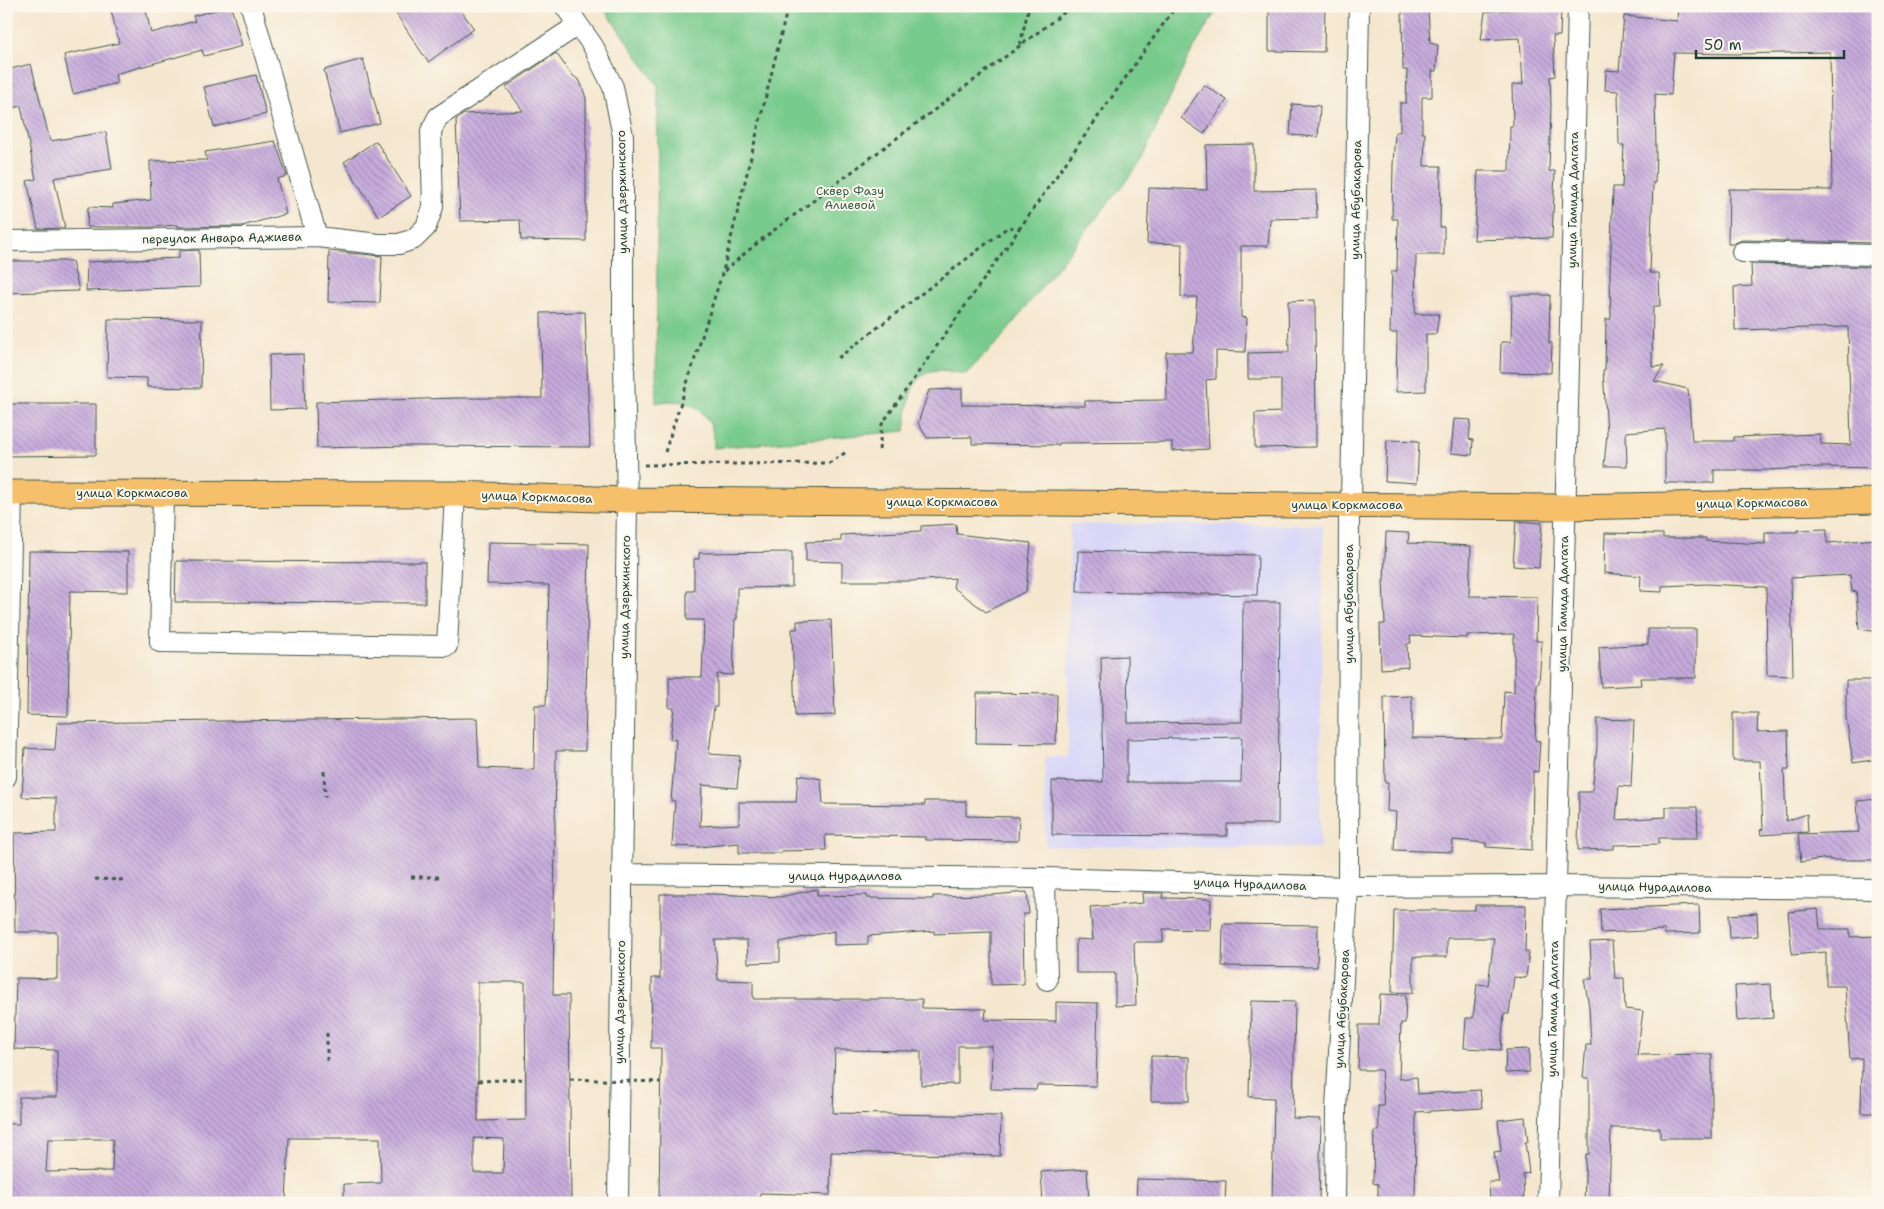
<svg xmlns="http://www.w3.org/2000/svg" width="1884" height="1209" font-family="'Shantell Sans',sans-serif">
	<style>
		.built { fill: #d9d7f8 }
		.park { fill: #79cb8d; stroke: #4c8460 }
		.building { fill: url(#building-back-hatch); fill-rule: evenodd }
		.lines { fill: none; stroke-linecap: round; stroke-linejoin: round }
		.minor-casing { stroke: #3f564b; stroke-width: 22 }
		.major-casing { stroke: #3f564b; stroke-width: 27 }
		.path { stroke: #3f564b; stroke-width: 3; stroke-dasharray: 4 4; stroke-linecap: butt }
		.minor { stroke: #fff; stroke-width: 20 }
		.major { stroke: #f6c06b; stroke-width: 25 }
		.path-bridge { stroke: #3f564b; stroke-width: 3; stroke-dasharray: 4 4; stroke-linecap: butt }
		.labels { text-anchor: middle; stroke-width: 4; stroke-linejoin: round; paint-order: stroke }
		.park-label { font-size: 12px; fill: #36604a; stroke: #fbf7ec }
		.street-label { font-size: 12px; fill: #1f3d34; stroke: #fbf7ec }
	</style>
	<defs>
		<pattern id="building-back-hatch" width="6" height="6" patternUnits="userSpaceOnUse" patternTransform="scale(1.25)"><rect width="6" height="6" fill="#c7abdd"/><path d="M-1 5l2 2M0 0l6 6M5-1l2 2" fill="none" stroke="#a18cb4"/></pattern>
	</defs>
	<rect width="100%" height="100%" fill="#fbf7ec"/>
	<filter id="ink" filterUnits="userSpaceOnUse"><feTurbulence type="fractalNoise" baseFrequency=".02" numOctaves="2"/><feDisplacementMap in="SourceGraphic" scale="10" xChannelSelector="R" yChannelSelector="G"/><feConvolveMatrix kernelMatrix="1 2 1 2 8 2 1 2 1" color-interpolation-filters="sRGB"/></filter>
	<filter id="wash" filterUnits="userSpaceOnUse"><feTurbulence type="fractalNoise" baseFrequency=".0096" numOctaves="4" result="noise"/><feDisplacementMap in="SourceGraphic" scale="20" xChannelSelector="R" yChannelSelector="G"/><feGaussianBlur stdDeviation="1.12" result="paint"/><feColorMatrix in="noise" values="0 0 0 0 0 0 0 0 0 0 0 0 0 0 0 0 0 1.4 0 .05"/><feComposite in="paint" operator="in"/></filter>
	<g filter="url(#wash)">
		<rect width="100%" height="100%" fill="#f5e7cf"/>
		<path class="built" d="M1070,524l253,1 -3,323 -275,-2v-89h23z"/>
		<path class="park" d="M602,6h617l-31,52 -48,105 -142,179 -32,32c-9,-1 -19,-4 -28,-4 -31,3 -29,37 -33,61l-191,17c2,-35 -25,-53 -58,-45l2,-317z"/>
		<g id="blocks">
			<path class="building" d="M110,6h35l6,27 44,-12 -2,-5 38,-10 11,40 -38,10 -2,-6 -87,24 2,9 -44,11 -9,-39 55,-12z
				M391,6h67l16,23 -46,33z
				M1269,6h56l-1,46 -55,-1z
				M1531,6h30l-1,30h-7l2,40 -5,1 1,28 -2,66h6l-3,67 -78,2 4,-69h31l1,-45h3l-1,-41 11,-1 -3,-46 -39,2 4,-28 46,-4z
				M1678,6h200v228h-4l1,9 -133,-3 -9,4h-5l1,-55 103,1 -2,-138 -94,2 -62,-1 -3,42 -16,-1 1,57 -1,32 -2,-1 -3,91h9l1,33h-7l-1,61 12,-1 -10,15 34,8 4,52h42v-4l86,-3 1,10 30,1 -3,-118 -113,3 -1,-43 18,-1 -1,-22 125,3 2,201 -55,-1 -56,3h-53v13h-49v-54l-39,3 1,34h-23l3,-33 -4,-63h2l1,-51h5l-1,-45 3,-87h9l2,-42h-5l-1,-54 -13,-1 1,-20 13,1 5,-55 53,5z
				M1428,9l2,34 8,2 -2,26h-4v26h-10v36h3l-1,33h17l-1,61h4v28h-28l-1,59h24l-3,20h-10v57l-30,1 1,-59h-7l2,-62h5l1,-52h-6l1,-54 2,-33h5v-29h6l1,-33h-4l-1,-60z
				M556,53l15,21 9,7 6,17v143l-65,-1 -1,-20 -60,1 -4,-101 8,-6 59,-3 -17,-24z
				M363,59l17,64 -40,10 -16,-63z
				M31,64l19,77 56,-9 6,37 -58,9 11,50 -27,1 -11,-48 9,-2 -15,-73 -15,4v-40z
				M256,75l10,39 -52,13 -10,-40z
				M1204,85l23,15 -23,34 -23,-16z
				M1292,104l28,2 -2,31 -28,-2z
				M275,141l12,35 -10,3 9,35 -44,12 -64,1v-2l-25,2h-66l1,-20 25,1v-4l38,-4 -1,-39 57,-1 -2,-8z
				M376,141l35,55 -32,21 -35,-55z
				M1254,144v47l62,-1 1,28 -47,1 -2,27h-27v71l6,1 -2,34 -29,-1v28l-10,1 3,69 -37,2v-9l-113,1v2l-87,-1v-7l-45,1 -9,-15 11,-33 33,-1v16l123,1v-5l82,-1 -1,-48h27l4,-55h-16l1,-53 -35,-1 2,-55 58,2 -1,-45z
				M199,250l1,37 -114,4 1,-29 92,-4v-7z
				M329,251l53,5 -2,47 -52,-1z
				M6,261h66l7,30 -73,2z
				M1512,295h38l-1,48h3l-1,30 -51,-1 1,-30h10z
				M1315,300l1,147 -61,1v-35l26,-1v-33h-33v-26l41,-1 -1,-51z
				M585,312l5,135 -181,-1 -92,2 -1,-46 142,-4h84l-1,-85z
				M108,319l94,1 -1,68 -54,-1v-9l-40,-1z
				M303,354l2,55 -35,1 -1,-55z
				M6,404h90v51l-90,1z
				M1454,419l17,1 -2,19 4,1 -1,15 -21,-2z
				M1387,440l32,1 -2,42 -32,-2z
				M1516,521l26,2 -3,45 -26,-2z
				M956,524l1,10 74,9 -5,48 -40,21 -33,-25 2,-9 -44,3h-69v-19l-36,-1v-19l35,-1v-6l80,-4v-5z
				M1827,529v14l51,-4v93l-19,-3 -3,-38 -4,1 -2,-17 -59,3 2,98 -26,-1 -1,-88 -60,-3 -44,2v6l-22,-1 1,-15 -37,-3 1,-40 58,1v4h43v3l59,3v-12h33v-2z
				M1386,532l23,1 -1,10 63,3 -2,50 68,1 -1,44h6l-3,42h-2l-2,57 5,1 -2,31 -5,-1 -1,79 -46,-3v-4l-33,-3 -1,12 -58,-2 2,-38 -9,-1 1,-28h-3l-1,-86 28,-1v42l90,1 2,-48 10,1v-58l-47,1v3l-57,-2 1,7 -4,1 1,23 -27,2 -1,-45h5l-2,-43h1z
				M488,542l101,2 -4,207h-29l-3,244h16l2,208h-227v-19l37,-1 -1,-45h-91l-3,65h-280l1,-79h12v-27h38v-47l-43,-1 2,-71 41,1v-47h-42l-1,-99 42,-1v-34l-34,-1 3,-49 30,2 2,-27 420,-5 2,50 55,2 1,-65h11l3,-120 -62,-1zM478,982h47l1,138 -48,1zM474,1138l30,1 -1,34h-29zM48,1139h65l-1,32 -66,1z
				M29,551l99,1v40l-58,-1 -2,125 -41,-1z
				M1078,551l180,4 -1,40 -180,-3z
				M792,552v35l-55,1v31h-2l-2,56 -16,-1v33h-3l-5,47 31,2 -3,32 -35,-3 -2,41 39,-2v-22h57l2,-27 23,4 2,25 102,1v-4h41v15l53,1 -1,24 -93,-1v-3l-100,-2 1,15 -45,1v2h-42v-10l-40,4 -27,-1 3,-45h-4l5,-61 -6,-1 4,-31h-5v-31h33l2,-57h-17v-29h7v-32h5v-6z
				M176,561l249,1v41l-250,-1z
				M1243,602h37l-2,222h-51v12l-175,-1v-54l51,1 -2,-125 26,-1 1,67 114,-1zM1242,737l-1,45h-114v-43z
				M831,620l4,95 -40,1 -3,-87h5v-8z
				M1648,629h48v49h-56l1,7 -40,2 -2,-40 49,-3z
				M1846,680h32v79l-25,4 -7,-46z
				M977,693l80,1 -1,50 -80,-1z
				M1733,713h25l-1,19 31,-1 1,39h-5l2,51 21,-7 1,18 -47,3 -1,-5 3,-1 -3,-68h-27z
				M1597,719l37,1 -3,67 -12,-1 -3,34 50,-3v-10h31l1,31h-39v6l-45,1v4l-36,1 1,-58h13l5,-45z
				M1878,799v61h-49v-2l-28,4 -3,-28 61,-2 -2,-31z
				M817,889v7l50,-1v3l66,1v-3l59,-1 35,-3 2,22h-6l1,70 -33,1v-53l-57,2v-3l-66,5v8l-34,1v-14l-54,11v20l-32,1 -1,-23h-32l3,40 35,1v18h169v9l64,1 -1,11 71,1v-19l42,1 -2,83 -59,-1 -1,5 -45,-1 1,-43h-34v38l-37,1v-34l-86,-1 -2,63 168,3 -1,40 -169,-4 -1,43 -70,-2 -1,10h-100l2,-155h-10l1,-70h8v-84h54l66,3z
				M1142,893h21v5l48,1 -1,31 -47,-1v13h-29l2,63 -21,1v-33h-39v-34l17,1 -3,-33 53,-4z
				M1475,905h51l-1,47h4l-3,26 -12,-1 -5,37h-5l-3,36 -37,-2 2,-30h7l4,-34 11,1 6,-47h-47v19h-34v36l-21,-1 2,-82h81z
				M1699,905l1,28 -35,1 -1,-4 -63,3 -1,-24z
				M1818,909l2,20h30v8l28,-1v177h-17l1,-55 -12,1 -5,-73h-19v-34l-34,3 -4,-43z
				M1757,913l1,23 -28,2 -1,-23z
				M1223,924l95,1 -1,42 -95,-1z
				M1612,941l3,37h9l1,31 18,2 -6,44 75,-1v84h-52v-10h-49l-2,75h-25l2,-49h3v-76h-6l3,-33h5l-2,-39 -5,-27h8l-2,-37z
				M1771,984l2,34 -36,3 -2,-35z
				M1380,994l26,1 -1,28h-4l-2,56 18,-2 1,17 62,-4 2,18 -66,4 -1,91h-37v-19l-5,-1 1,-52h5l-1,-25h6l-3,-36h-23l1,-45h20z
				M1251,1001l44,1 -2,116 28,1 -2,84h-47l2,-105 -25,-1z
				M1529,1049v23l-24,1 1,-23z
				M1151,1056l38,1v44h-38z
				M1525,1117l3,25h-3l4,31 -6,1 1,29h-34l-1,-21h10l-5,-30 7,-1 -3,-31z
				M1087,1169l2,32 -46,2 -2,-31z
				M1137,1179l89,2 -1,22h-89z"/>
		</g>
	</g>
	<g filter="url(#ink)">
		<use href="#blocks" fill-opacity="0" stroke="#3f564b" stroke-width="1"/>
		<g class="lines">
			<g class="minor-casing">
				<path id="minor" d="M565,6l28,40 20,41 10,49v186l4,178 -9,703
					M317,237l62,7h20l15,-5 12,-12 7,-20 -2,-76 7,-14 140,-92
					M6,241l311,-4 -66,-231
					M1742,252l136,3
					M163,493l-3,149 287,4 8,-152
					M6,777l6,-284
					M622,874l423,4 303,9 208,-1 322,3
					M1045,878l2,102
					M1335,1203l1,-94 12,-222 1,-379 2,-3 8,-499
					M1548,1203l30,-1197"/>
			</g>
			<g class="major-casing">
				<path id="major" d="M6,493l449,1 172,6 940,7 311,-6"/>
			</g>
			<path class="path" d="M1020,45l9,-39
				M724,271l37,-31 312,-234
				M838,358l170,-131 12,2
				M879,450l3,-26 294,-418
				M665,452l58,-181 65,-265
				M644,465l185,-2 19,-12
				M324,771l1,26
				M411,877h29
				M95,879l29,1
				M327,1061v-29
				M478,1081l48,-2"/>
			<use href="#minor" class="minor"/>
			<use href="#major" class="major"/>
			<path class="path-bridge" d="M570,1079l90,3"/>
		</g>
	</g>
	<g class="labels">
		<g class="park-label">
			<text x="850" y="195">Сквер Фазу<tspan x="850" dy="14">Алиевой</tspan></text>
		</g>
		<g class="street-label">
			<text transform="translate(622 192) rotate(-91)" y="4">улица Дзержинского</text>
			<text transform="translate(1356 200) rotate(-89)" y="4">улица Абубакарова</text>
			<text transform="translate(1573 200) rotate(-89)" y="4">улица Гамида Далгата</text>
			<text transform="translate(222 238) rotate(-1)" y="4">переулок Анвара Аджиева</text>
			<text x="132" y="497">улица Коркмасова</text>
			<text transform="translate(537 497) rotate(2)" y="4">улица Коркмасова</text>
			<text x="942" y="506">улица Коркмасова</text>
			<text transform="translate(1752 503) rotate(-1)" y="4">улица Коркмасова</text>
			<text x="1347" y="509">улица Коркмасова</text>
			<text transform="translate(625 597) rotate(-89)" y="4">улица Дзержинского</text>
			<text transform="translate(1349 604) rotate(-90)" y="4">улица Абубакарова</text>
			<text transform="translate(1563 604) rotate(-89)" y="4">улица Гамида Далгата</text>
			<text x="845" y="880">улица Нурадилова</text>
			<text transform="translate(1250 884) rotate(2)" y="4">улица Нурадилова</text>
			<text transform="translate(1655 887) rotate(1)" y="4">улица Нурадилова</text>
			<text transform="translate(620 1002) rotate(-89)" y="4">улица Дзержинского</text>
			<text transform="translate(1342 1009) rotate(-87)" y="4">улица Абубакарова</text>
			<text transform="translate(1553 1009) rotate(-89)" y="4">улица Гамида Далгата</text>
		</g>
	</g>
	<rect width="1884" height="1209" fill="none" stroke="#fbf7ec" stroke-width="25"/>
	<path d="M1696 50v8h148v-8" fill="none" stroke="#1f3d34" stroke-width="2.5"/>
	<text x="1704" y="50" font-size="15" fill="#1f3d34" stroke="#fbf7ec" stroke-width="4" paint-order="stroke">50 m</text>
</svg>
